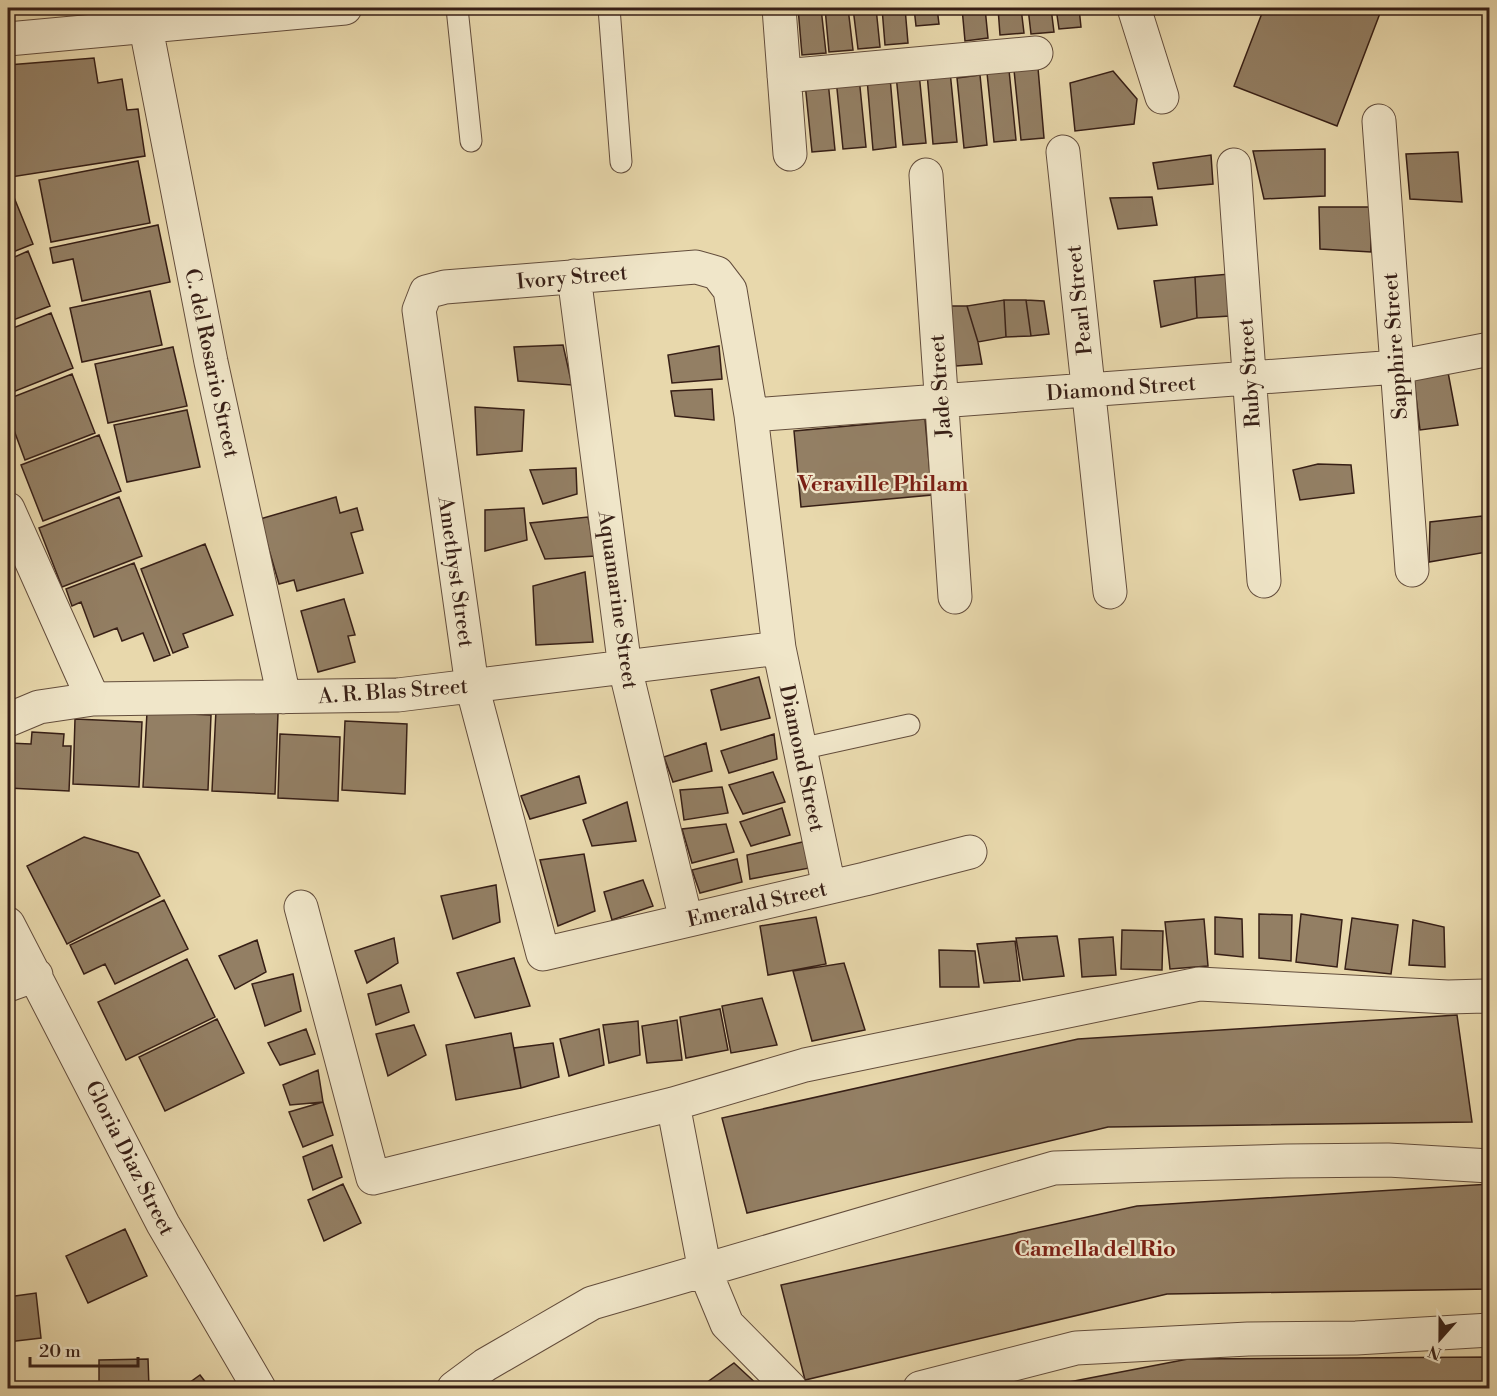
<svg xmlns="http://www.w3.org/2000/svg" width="1497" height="1396" font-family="'Libre Bodoni',serif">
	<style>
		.building { fill: #937f64; stroke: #371f16; stroke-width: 1.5 }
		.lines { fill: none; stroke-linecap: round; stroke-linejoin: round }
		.service-casing { stroke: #634d3c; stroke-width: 23 }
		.minor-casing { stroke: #634d3c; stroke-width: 35 }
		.service { stroke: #f0e6c9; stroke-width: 21 }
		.minor { stroke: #f0e6c9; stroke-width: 33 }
		.labels { text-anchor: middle; stroke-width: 4.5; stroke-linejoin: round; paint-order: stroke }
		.street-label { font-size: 21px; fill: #371f16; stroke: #f0e6c9 }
		.neighbourhood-label { font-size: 22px; font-weight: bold; fill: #7a1f14; stroke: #f0e6c9 }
	</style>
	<rect width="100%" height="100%" fill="#e8d8ac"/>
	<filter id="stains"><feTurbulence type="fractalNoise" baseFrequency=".00333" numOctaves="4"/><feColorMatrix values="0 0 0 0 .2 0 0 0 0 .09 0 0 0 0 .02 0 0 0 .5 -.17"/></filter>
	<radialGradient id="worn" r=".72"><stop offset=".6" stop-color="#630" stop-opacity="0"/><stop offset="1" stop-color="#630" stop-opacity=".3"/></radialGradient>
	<path class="building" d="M798,8h23l5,45 -24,2z
		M825,8h23l5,42 -24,2z
		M853,8h23l4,39 -22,2z
		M882,8h23l3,35 -23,2z
		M914,8h23l2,16 -23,2z
		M962,8h23l3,30 -23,3z
		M998,8h23l3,25 -24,2z
		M1028,8h23l3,24 -23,2z
		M1056,8h23l2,19 -22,2z
		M1264,8h118l-45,118 -103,-40z
		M94,58l4,25 24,-4 5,31 11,-1 7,47 -134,21 -3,-11v-101z
		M1038,68l6,70 -23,2 -7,-70z
		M1009,70l7,70 -22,2 -7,-69z
		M950,71l7,71 -24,2 -6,-71z
		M1113,71l24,28 -3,25 -59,7 -5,-48z
		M919,73l7,70 -23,2 -7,-70z
		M980,75l7,70 -23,3 -7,-70z
		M859,77l7,70 -23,2 -7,-70z
		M890,77l6,70 -23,3 -6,-71z
		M828,81l7,69 -23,2 -7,-69z
		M1325,149v47l-61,3 -11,-48z
		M1458,152l4,50 -52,-3 -4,-45z
		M1211,155l2,29 -55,5 -5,-26z
		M138,161l12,62 -99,19 -12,-62z
		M11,190l22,54 -25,10v-63z
		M1152,197l5,28 -39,4 -8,-31z
		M1319,207h51l1,45 -51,-3z
		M158,225l12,57 -88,19 -9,-42 -20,4 -3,-15z
		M28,251l22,55 -42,16v-62z
		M1230,274v42l-33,2 -2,-41z
		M1195,277l2,41 -36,9 -7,-46z
		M150,291l12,54 -80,17 -12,-54z
		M1004,300h22l5,36 -25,1z
		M1004,300l2,37 -28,5 -11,-36z
		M1026,300l18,1 5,33 -18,2z
		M941,306h26l11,36 4,22 -26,2z
		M51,313l22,55 -65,26v-64z
		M563,345l9,40 -54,-4 -4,-34z
		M719,346l3,33 -50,4 -4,-28z
		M173,347l14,59 -79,17 -13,-59z
		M1447,367l11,58 -38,5 -7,-58z
		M72,374l23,59 -70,27 -17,-46v-15z
		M712,389l2,31 -39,-4 -4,-25z
		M475,407l49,3 -2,41 -45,4z
		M187,410l13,57 -73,15 -13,-57z
		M925,419l7,76 -131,12 -7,-76z
		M99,435l22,56 -78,30 -22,-56z
		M1318,464l33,1 3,28 -54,7 -7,-30z
		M576,468l1,26 -34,10 -13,-34z
		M119,497l23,59 -80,31 -23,-59z
		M336,497l4,16 17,-5 6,22 -12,3 12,40 -66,18 -3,-11 -15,4 -19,-65z
		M524,508l3,32 -42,11v-41z
		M1482,516l5,36 -58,10 1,-40z
		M588,517l8,39 -51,3 -15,-36z
		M205,544l28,71 -50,19 5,13 -15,6 -32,-84z
		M134,563l36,92 -16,6 -11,-28 -21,8 -5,-13 -23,9 -13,-35 -9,4 -6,-17z
		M585,572l8,70 -57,3 -3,-59z
		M344,599l11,36 -7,1 7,26 -37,10 -17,-61z
		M759,677l11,41 -49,12 -10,-40z
		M216,710l62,3 -3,81 -63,-3z
		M147,712l64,3 -3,75 -65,-3z
		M75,719l67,3 -3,65 -66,-3z
		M345,721l62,3 -2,70 -63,-4z
		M32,732l32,2 -1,12h8l-2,45 -61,-3v-45l23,1z
		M280,734l60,3 -2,64 -60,-3z
		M774,734l3,25 -48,14 -8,-22z
		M706,743l6,28 -39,11 -9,-25z
		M773,772l12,30 -42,12 -14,-29z
		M579,776l7,27 -56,16 -9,-23z
		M722,787l6,26 -44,7 -4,-30z
		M627,802l9,39 -44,5 -9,-26z
		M782,808l8,27 -39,11 -11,-24z
		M726,824l8,28 -42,11 -10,-34z
		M84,837l54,16 22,43 -93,48 -40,-78z
		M811,840l4,27 -65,12 -3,-24z
		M584,854l11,57 -37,15 -18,-66z
		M737,859l5,23 -42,11 -8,-23z
		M643,880l10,26 -41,14 -8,-28z
		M496,885l4,37 -47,17 -12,-43z
		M164,900l24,49 -73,35 -10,-20 -21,10 -14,-29z
		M1259,914l33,1 -1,46 -32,-3z
		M1301,914l41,6 -5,47 -41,-5z
		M816,917l10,47 -58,11 -8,-49z
		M1215,917l27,2 1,38 -28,-3z
		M1352,918l46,7 -7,49 -46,-5z
		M1204,919l4,47 -38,3 -5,-47z
		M1413,920l31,7 1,40 -36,-2z
		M1122,930l41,1 -1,39 -41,-1z
		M1057,936l7,40 -41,4 -7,-42z
		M1113,937l3,38 -34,2 -3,-38z
		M394,938l4,25 -31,20 -12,-32z
		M257,940l9,32 -31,17 -16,-33z
		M1015,941l5,40 -36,2 -7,-39z
		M939,950l36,1 4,36h-39z
		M514,958l16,48 -55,12 -18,-45z
		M187,959l28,58 -89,43 -28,-58z
		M844,963l21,67 -53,11 -19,-70z
		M293,974l8,37 -36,15 -13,-42z
		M401,985l8,27 -33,13 -8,-31z
		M762,998l15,47 -46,8 -9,-47z
		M720,1009l8,41 -42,8 -6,-41z
		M1457,1015l15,107 -364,5 -361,86 -25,-95 356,-79z
		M217,1019l27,54 -79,38 -26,-54z
		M677,1020l5,40 -35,3 -5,-37z
		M638,1021l2,34 -31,8 -6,-38z
		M414,1025l12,30 -38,21 -12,-42z
		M306,1029l9,25 -35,11 -12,-22z
		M599,1029l5,36 -35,11 -9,-37z
		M511,1033l10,55 -65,12 -10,-55z
		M553,1043l6,34 -38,11 -7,-40z
		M318,1070l5,32 -33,3 -7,-20z
		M323,1102l10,33 -30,12 -14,-35z
		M332,1145l10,32 -29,13 -10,-33z
		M343,1184l18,39 -37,18 -16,-41z
		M1490,1184v105l-323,5 -362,86 -24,-95 356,-79z
		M125,1229l22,47 -59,27 -22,-47z
		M36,1293l5,45 -33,4v-45z
		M1490,1357v31h-452l150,-29z
		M148,1359l1,29h-50v-28z
		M734,1363l27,25h-62z
		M200,1375l10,13h-28z"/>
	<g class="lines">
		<g class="service-casing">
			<path id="service" d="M457,8l14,133
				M609,8l12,154
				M800,749l109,-24"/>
		</g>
		<g class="minor-casing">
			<path id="minor" d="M779,8l11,146
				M1134,8l28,89
				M146,28l65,334 73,335
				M8,39l337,-31
				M784,76l252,-23
				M1379,121l33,449
				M1063,152l47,440
				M1234,165l30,416
				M926,175l29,422
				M574,276l51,392 61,252
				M751,415l646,-48 93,-18
				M8,509l85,190
				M8,720l31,-13 54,-8 305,-4 381,-47
				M829,887l-50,-239 -28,-233 -21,-125 -13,-17 -21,-6 -251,20 -19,5 -7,18 53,376 71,268 322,-75 105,-27
				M301,907l72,271 300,-74 132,-39 394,-81 249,13 37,-1 5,2
				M8,924l155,300 96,164
				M8,985l28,-10
				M673,1104l32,167 22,53 63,64
				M454,1388l31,-23 107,-62 462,-135 232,-7 102,-1 102,6
				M920,1388l156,-40 172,-9 108,-1 134,-8"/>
		</g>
		<use href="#service" class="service"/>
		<use href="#minor" class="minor"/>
	</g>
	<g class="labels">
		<g class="street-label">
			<text transform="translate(572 277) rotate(-5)" y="7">Ivory Street</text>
			<text transform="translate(1079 300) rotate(-96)" y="7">Pearl Street</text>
			<text transform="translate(1395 346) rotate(-94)" y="7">Sapphire Street</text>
			<text transform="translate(212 363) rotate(78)" y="7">C. del Rosario Street</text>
			<text transform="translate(1249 373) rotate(-94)" y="7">Ruby Street</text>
			<text transform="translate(940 386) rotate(-94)" y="7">Jade Street</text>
			<text transform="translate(1121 388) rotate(-4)" y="7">Diamond Street</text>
			<text transform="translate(456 572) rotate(82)" y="7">Amethyst Street</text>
			<text transform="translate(618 600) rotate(82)" y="7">Aquamarine Street</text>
			<text transform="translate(393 691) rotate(-4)" y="7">A. R. Blas Street</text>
			<text transform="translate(802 758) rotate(78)" y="7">Diamond Street</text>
			<text transform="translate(757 904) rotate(-13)" y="7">Emerald Street</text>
			<text transform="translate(130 1158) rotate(63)" y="7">Gloria Diaz Street</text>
		</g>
		<g class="neighbourhood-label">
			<text x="883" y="491">Veraville Philam</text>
			<text x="1095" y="1256">Camella del Rio</text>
		</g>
	</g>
	<rect width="1497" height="1396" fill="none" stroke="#e8d8ac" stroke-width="30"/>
	<rect x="9" y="9" width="1479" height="1378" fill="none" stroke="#371f16" stroke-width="3"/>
	<rect x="15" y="15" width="1467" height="1366" fill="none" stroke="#371f16" stroke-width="1.5"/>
	<g transform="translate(1440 1339) rotate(201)" stroke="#f0e6c9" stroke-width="4.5" paint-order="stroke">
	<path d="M0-4.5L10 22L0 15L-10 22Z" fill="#371f16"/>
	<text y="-9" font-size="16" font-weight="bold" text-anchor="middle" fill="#371f16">N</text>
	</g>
	<path d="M30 1357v9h108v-9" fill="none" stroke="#371f16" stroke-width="3"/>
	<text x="39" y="1357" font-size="18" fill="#371f16" stroke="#f0e6c9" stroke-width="4.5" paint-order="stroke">20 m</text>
	<rect width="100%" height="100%" filter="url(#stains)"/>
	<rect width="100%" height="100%" fill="url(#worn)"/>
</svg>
